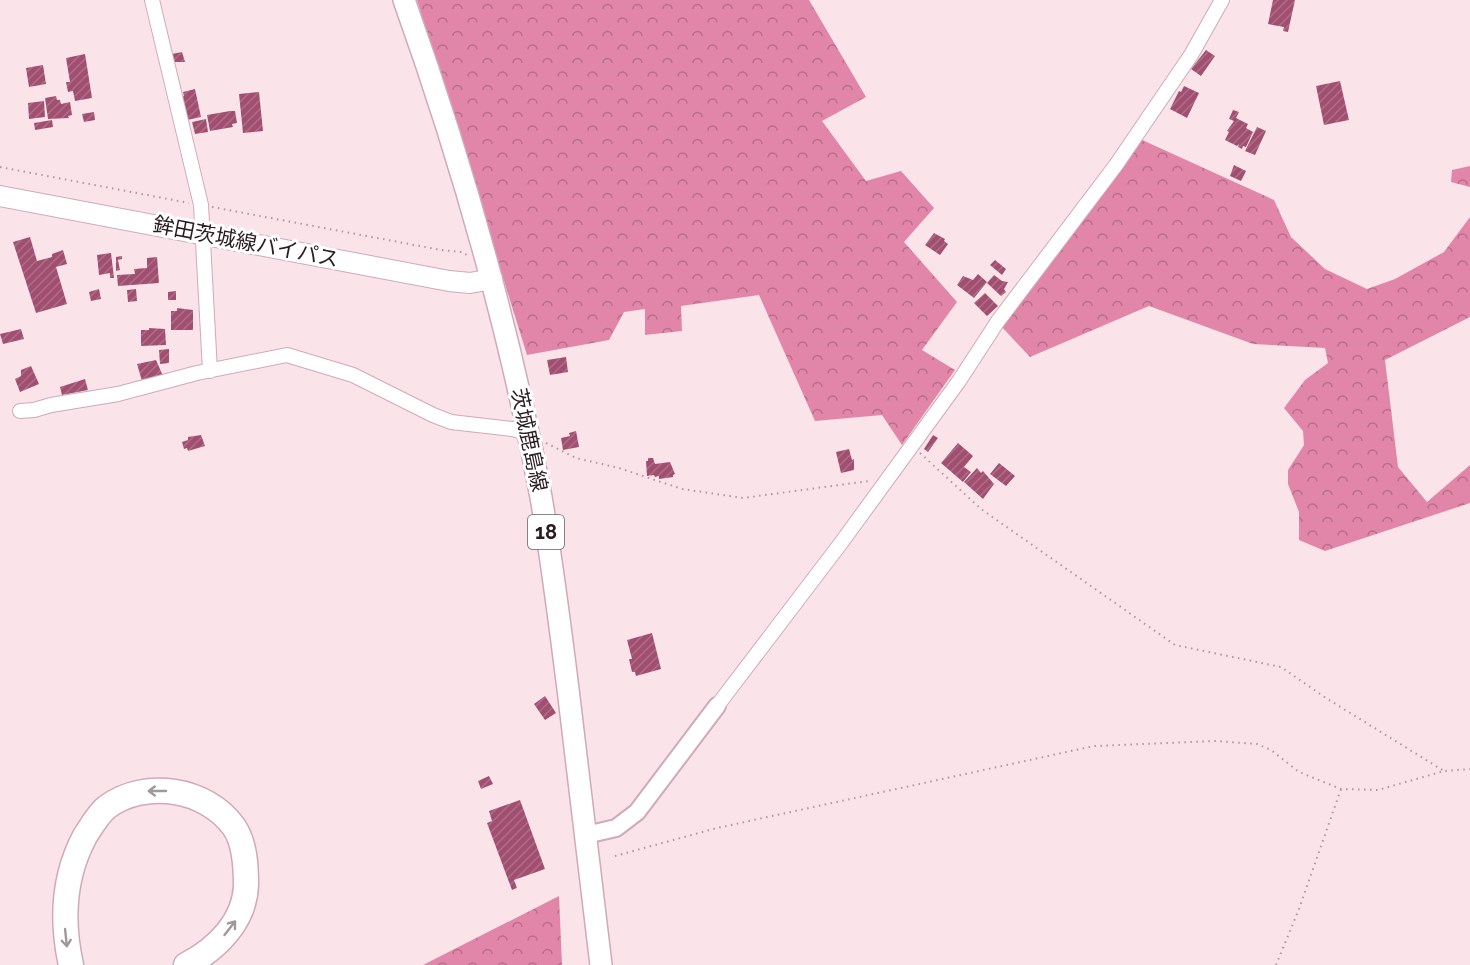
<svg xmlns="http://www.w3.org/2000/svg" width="1470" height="965" font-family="Raleway,'Noto Sans JP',sans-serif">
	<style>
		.forest { fill: url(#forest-crowns) }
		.building { fill: url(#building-hatch) }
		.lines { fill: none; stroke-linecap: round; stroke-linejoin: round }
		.minor-casing { stroke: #d0aab7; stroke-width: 16 }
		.tertiary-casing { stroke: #d0aab7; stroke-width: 20 }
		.secondary-casing { stroke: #d0aab7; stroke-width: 22 }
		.primary-casing { stroke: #d0aab7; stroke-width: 24 }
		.motorway-casing { stroke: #d0aab7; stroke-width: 27 }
		.path { stroke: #ac989e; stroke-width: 2; stroke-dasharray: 1.5 4.5; stroke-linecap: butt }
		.minor { stroke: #fff; stroke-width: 14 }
		.tertiary { stroke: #fff; stroke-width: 16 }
		.secondary { stroke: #fff; stroke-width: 20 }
		.primary { stroke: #fff; stroke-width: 21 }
		.motorway { stroke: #fff; stroke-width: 24 }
		.oneway { stroke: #9f999b }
		.labels { text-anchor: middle; stroke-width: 6; stroke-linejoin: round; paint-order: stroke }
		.shield { fill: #fff; stroke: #6a6064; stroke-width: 1.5 }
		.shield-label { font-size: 20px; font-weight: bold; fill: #2a1c21 }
		.street-label { font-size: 21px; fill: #2a1c21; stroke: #fff }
	</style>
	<defs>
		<pattern id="forest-crowns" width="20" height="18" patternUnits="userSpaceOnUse" patternTransform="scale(1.5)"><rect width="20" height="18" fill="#e186a8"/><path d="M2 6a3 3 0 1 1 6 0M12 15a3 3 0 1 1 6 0" fill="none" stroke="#b76d88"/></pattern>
		<pattern id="building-hatch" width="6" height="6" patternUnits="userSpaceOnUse" patternTransform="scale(1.5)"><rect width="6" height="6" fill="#a24e70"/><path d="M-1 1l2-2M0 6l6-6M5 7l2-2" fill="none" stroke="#ab6f87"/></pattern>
	</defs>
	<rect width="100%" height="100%" fill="#fbe3ea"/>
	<path class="forest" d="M417,0h392l57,97 -44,24 44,60 35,-10 33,37 -30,34 53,60 -35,48 33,20 -53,75 -20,-30 -67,6 -56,-126 -78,11 1,25 -37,4v-26l-21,3 -15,28 -82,15z
		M1140,139l134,61 17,37 34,32 42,20 28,-10 49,-27 26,-35v100l-85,43 13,107 29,35 43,-37v38l-145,48 -26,-11v-28l-11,-28v-14l16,-25 -1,-14 -19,-23 21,-28 23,-17 -3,-15 -72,-4 -104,-38 -119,51 -29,-31z
		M1470,166v21l-19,-5 1,-12z
		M559,896l3,69h-139z"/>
	<path class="building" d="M1273,0h22l-7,32 -5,-1 1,-4 -16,-3z
		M1206,50l9,6 -14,20 -10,-7z
		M182,52l3,10h-11l-2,-8z
		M85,54l7,44 -17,3 -2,-10 -5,1 -2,-10h4l-4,-24z
		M43,65l3,19 -17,3 -3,-19z
		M1340,81l9,39 -25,5 -8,-39z
		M1184,86l15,7 -12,25 -17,-9 9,-18 2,1z
		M195,89l6,28 -14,3 -6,-23 3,-1 -1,-4z
		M259,92l4,39 -20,2 -4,-39z
		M56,96l1,4h3l1,4 9,-2 2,13 -4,1 1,2 -21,1 -3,-21z
		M44,101l1,16 -16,2 -1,-16z
		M1233,110l6,2 -3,6 12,6 -2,4 7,4 -7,15 -3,-1 -1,3 -4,-2 1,-3 -2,2 -12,-6 4,-8 -2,-1 7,-10 -5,-2z
		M230,111h5l2,12 -5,1 1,3 -23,4 -3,-16z
		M94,112l1,8 -11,2 -2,-8z
		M206,119l2,13 -13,2 -3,-12z
		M52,120l1,7 -18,3 -1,-7z
		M1257,127l9,4 -11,24 -10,-4z
		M1234,165l12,6 -5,10 -11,-5z
		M934,233l11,6 -1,2 4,3 -8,11 -15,-10z
		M30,237l7,24 15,-4v-3l11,-4 4,14 -11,3 11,37 -31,9 -23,-71z
		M111,253l3,25h-4v-5l-11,2 -2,-20z
		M122,256v3l-4,1 2,10 -4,1v-14z
		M157,257l2,26 -41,3 -1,-11 18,-1 -1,-5 13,-1v-10z
		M995,260l11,9 -4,6 -12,-10z
		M978,274l9,8 -13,16 -17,-13 6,-9 10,4z
		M994,275l8,6 6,1 -4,7 2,3 -5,4 -14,-13z
		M99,289l2,10 -10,2 -2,-9z
		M136,289l1,12 -9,1 -1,-12z
		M176,291v9h-8v-8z
		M985,293l13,13 -11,10 -13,-13z
		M177,308l16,2v20h-22v-19h6z
		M149,328l16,1 1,16 -25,1v-16h8z
		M21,329l3,10 -21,5 -3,-10z
		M169,349v14l-9,1 -1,-14z
		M566,357l2,15 -18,3 -3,-15z
		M156,360l7,16 -21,5 -5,-17z
		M31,366l8,18 -19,8 -5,-13 6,-3v-6z
		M85,379l3,11 -26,5 -2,-8z
		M576,431l3,16 -16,3 -2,-12 9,-2 -1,-3z
		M201,435l4,11 -17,5 -1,-3 -3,1 -2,-7 6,-2v-3z
		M933,435l5,3 -10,14 -4,-3z
		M958,443l15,13 -9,11 7,5 -8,10 -22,-19z
		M849,449l3,11 2,-1v11l-13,3 -5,-21z
		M648,458h5l2,6 15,-2 5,12 -2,1v2l-14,2v-3l-4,1 -1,-2 -7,1 -1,-15h2z
		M999,463l16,13 -9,10 -16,-12z
		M977,468l4,5 2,-2 11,13 -11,15 -19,-17z
		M652,633l9,36 -25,7 -1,-4h-3l-3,-13h3l-5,-19z
		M545,696l11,17 -11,7 -11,-16z
		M489,776l4,8 -12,5 -3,-8z
		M520,800l25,69 -31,11 3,8 -5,2 -25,-67 5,-2 -3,-10z"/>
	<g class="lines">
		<g class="minor-casing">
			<path id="minor" d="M152,0l49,205 9,166
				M20,411l14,-1 17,-5 67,-11 79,-21 90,-18 66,20 80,40 18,7 61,7 16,4
				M717,706l124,-163 118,-162 39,-60 118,-156 75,-110 31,-55"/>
		</g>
		<g class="tertiary-casing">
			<path id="tertiary" d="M586,835l30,-7 21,-16 80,-106"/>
		</g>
		<g class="secondary-casing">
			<path id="secondary" d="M0,196l449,85 21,2 22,-4"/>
		</g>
		<g class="primary-casing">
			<path id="primary" d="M404,0c58,162 105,328 137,497 11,64 19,128 27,192 11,92 22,184 33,276"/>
		</g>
		<g class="motorway-casing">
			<path id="motorway" d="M71,965c-10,-45 -8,-88 14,-129 6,-9 13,-22 22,-29 38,-28 99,-19 127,20 11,16 12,39 12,58 -1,36 -29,64 -60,80"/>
		</g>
		<path class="path" d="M0,167l189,36
			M212,207l229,43 21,2 6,4
			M546,443l30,15 43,10 63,21 61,9 126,-17
			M920,453l61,56 194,136 106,22 45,31 118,73
			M615,856l102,-28 377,-82 122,-5 41,3 14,6 28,22 42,17 37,1 66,-19 26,-2
			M1276,965l23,-56 42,-120"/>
		<use href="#minor" class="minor"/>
		<use href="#tertiary" class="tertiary"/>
		<use href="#secondary" class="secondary"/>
		<use href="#primary" class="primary"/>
		<use href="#motorway" class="motorway"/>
	</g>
	<defs><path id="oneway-shaft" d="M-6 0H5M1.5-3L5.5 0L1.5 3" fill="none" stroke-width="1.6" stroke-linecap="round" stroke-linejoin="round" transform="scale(1.5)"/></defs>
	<g class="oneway">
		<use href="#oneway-shaft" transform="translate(157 791) rotate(180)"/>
		<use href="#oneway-shaft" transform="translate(230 928) rotate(-52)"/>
		<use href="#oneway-shaft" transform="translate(66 938) rotate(84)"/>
	</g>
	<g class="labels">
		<rect class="shield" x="528" y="515" width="36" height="34" rx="4.5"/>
		<g class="shield-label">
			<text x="546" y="539">18</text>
		</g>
		<g class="street-label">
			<text transform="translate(246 242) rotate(11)" y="7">鉾田茨城線バイパス</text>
			<text transform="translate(529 440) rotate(78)" y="7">茨城鹿島線</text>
		</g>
	</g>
</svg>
